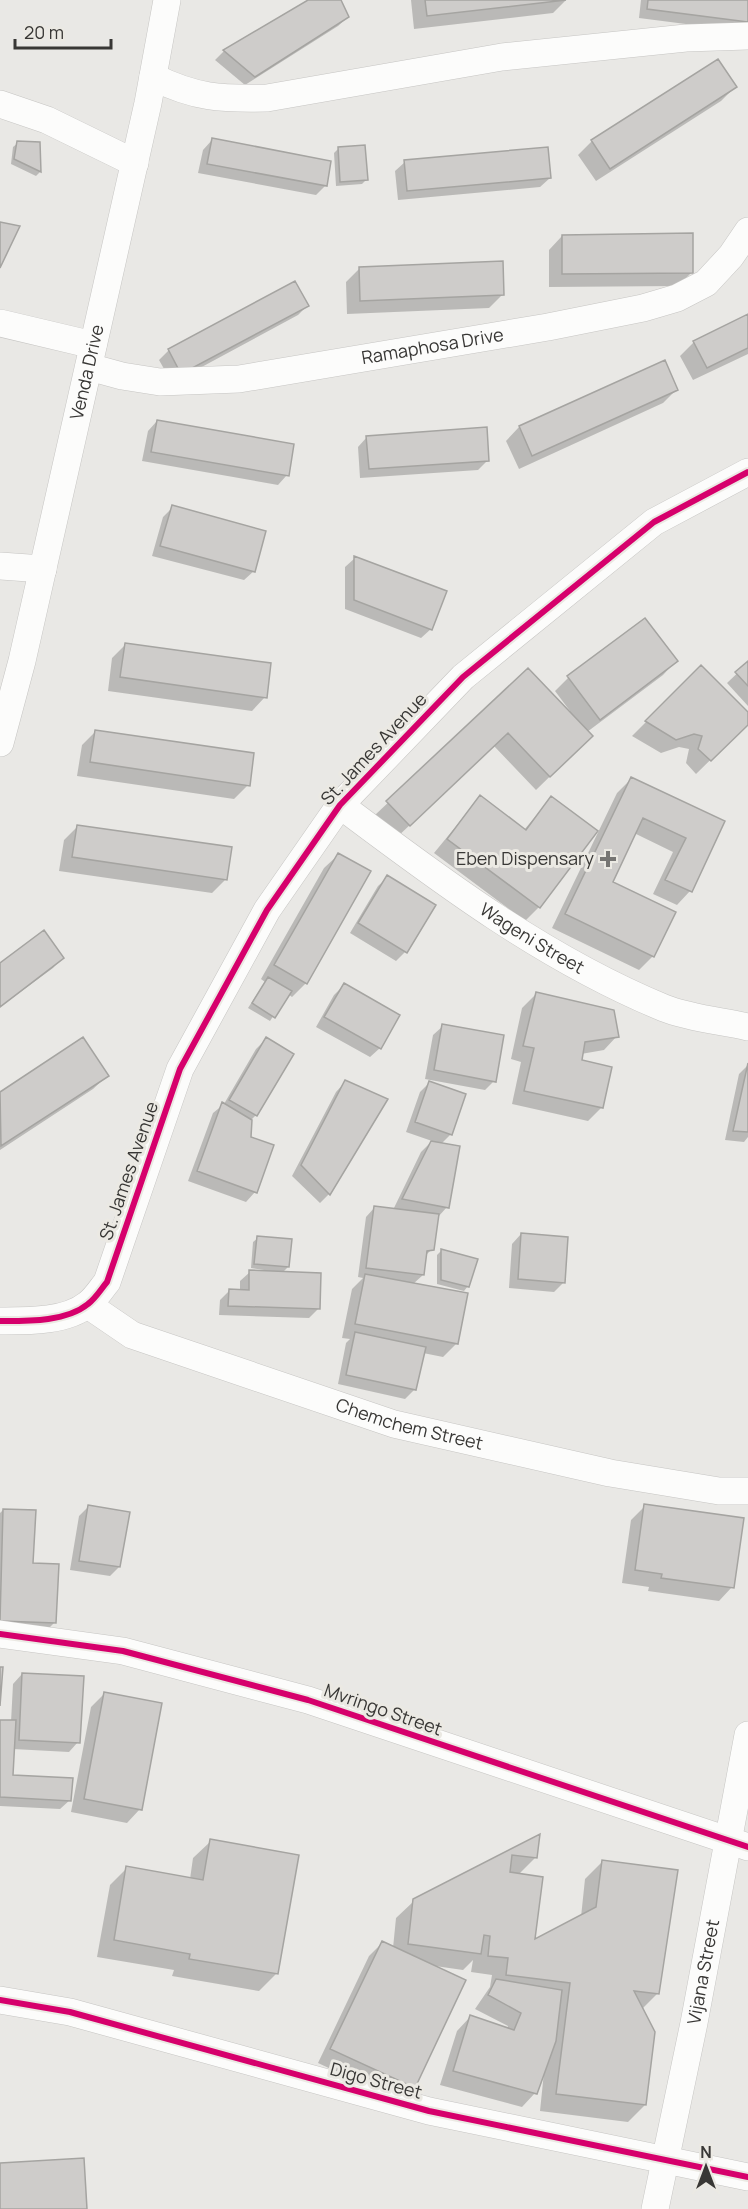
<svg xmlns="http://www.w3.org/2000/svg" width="748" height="2209" font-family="Manrope,sans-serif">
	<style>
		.shadow { fill: #0003 }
		.building { fill: #ceccca; stroke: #a5a4a1; stroke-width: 1.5 }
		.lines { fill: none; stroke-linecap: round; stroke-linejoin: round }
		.minor-casing { stroke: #c6c5c3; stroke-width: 28 }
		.minor { stroke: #fcfcfb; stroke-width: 27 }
		.cycleway-casing { stroke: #ebe9e3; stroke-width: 10 }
		.cycleway { stroke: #d6006c; stroke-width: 6 }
		.poi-dot { fill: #767573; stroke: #ebe9e3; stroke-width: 2 }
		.labels { text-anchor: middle; stroke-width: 6; stroke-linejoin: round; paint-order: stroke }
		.street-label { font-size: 18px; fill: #383735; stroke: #ebe9e3 }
		.poi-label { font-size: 18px; fill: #383735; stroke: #ebe9e3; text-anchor: end }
	</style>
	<rect width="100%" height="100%" fill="#e9e8e5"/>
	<path class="shadow" d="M310,0h30l8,17 -10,9 -93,59 -30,-25 9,-9z
		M411,0h155l-13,13 -139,16z
		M641,0h107v32l-109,-14z
		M735,87l-14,14 -125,80 -18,-26 14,-14z
		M212,140l114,45 -10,10 -118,-22 5,-23z
		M18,143l21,1 1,28 -4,4 -25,-12 2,-17z
		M338,149l28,31 -4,4 -26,2 -2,-33z
		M405,162l145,16 -10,9 -142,13 -3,-29z
		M562,236l130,36 -14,14 -129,1v-37z
		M360,268l143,26 -14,14 -142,6 -1,-32z
		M307,306l-9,9 -126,68 -13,-23 10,-10z
		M748,316v38l-55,26 -13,-24 14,-14z
		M664,362l12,28 -13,13 -144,66 -13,-28 13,-14z
		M157,421l130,54 -9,10 -136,-24 6,-30z
		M367,437l121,23 -10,10 -118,8 -2,-31z
		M173,507l81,64 -10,9 -92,-24 11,-39z
		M355,558l76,71 -10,9 -76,-29v-42z
		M126,644l139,53 -13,14 -144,-20 4,-33z
		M676,661l-13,14 -76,57 -10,18 -41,40 -42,-44 -99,93 -21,-23 154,-146 40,43 2,-2 -15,-20 13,-13z
		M748,663v43l-21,-23z
		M701,667l47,47v9l-52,51 -10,-11 3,-14 -10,-2 -18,6 -29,-17z
		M95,732l153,53 -14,14 -157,-23 5,-31z
		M631,779l92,43 -33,69 -13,14 -24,-11 20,-42 -39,-19 -23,50 42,73 -14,14 -87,-42 65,-135z
		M480,797l44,33 27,-32 45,34 -57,75 -14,14 -91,-68z
		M78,826l147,54 -13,13 -153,-22 5,-31z
		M338,855l-32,128 -14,14 -4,-3 -18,27 -22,-13 17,-26 -4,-3 63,-111z
		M388,877l17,75 -9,9 -46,-28 28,-47z
		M62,958l-9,10 -53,39v-42z
		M344,985l36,63 -10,9 -54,-30 18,-32z
		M536,994l81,42 -13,14 -23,4 -1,7 22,46 -14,14 -76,-17 9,-42 -10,-3 11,-51z
		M443,1026l51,55 -9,9 -60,-11 8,-44z
		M266,1039l-10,76 -6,6 -1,17 6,54 -9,10 -58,-21 25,-68 11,-9 32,-55z
		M83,1040l24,36 -14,13 -93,61v-56z
		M748,1065v72l-4,5 -19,-2 14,-66z
		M345,1082l-16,112 -9,9 -28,-27 44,-84z
		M429,1083l22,51 -10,10 6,63 -9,10 -6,32 -7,7 -2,19 -10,9 44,59 -14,14 -20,-4 -8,36 -10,10 -67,-15 8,-41 4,-4 -8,-1 10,-49 11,-11 -5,-1 8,-60 9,-10 18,3 28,-58 11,-11 -26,-9 14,-40z
		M521,1234l43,48 -10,10 -45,-4 3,-44z
		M258,1238l30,29 -6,6 36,36 -9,9 -90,-3 1,-15 9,-9h11v-10l10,-9h14v-2l-13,-2 2,-26z
		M441,1251l27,35 -4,5 -27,-7v-29z
		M645,1506l87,81 -13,14 -71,-10 1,-4 -27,-4 9,-63z
		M88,1507l31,60 -9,9 -40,-6 9,-54z
		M3,1510l29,55 22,58 -13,13 -41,-1v-122z
		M22,1674l56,68 -9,10 -56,-3 -2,27 59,24 -10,9 -60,-3v-85l11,1 2,-38z
		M105,1693l35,116 -13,14 -56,-11 20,-105z
		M538,1837l-2,20 -18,18 15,67 48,-25 4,-38 17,-17 56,131 -16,16 3,96 -17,17 -88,-11 4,-39 -9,21 -13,14 -82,-22 17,-54 13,-14 37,12 1,-3 -33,-17 15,-22 2,-12 -21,-3 2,-12 -10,10 -28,-4 29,15 -51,107 -13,13 -82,-38 51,-107 13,-13 11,5 3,-30 18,-17z
		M211,1841l65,133 -17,17 -87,-15 2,-6 -77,-13 13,-72 17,-17 63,11 3,-21z"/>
	<path class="building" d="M308,0h33l8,17 -94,60 -32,-27z
		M425,0h141l-139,16z
		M648,0h100v22l-101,-13z
		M718,59l19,28 -127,82 -19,-29z
		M212,138l119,23 -4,25 -120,-22z
		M17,141l23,1 1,30 -27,-13z
		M365,145l3,35 -28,2 -2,-35z
		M548,147l3,31 -144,13 -3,-31z
		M0,222l20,4 -20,42z
		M693,233v40l-131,1v-39z
		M503,261l1,34 -144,6 -1,-34z
		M295,281l14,25 -128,68 -13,-25z
		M748,314v34l-41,20 -14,-27z
		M665,360l13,30 -146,66 -13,-30z
		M157,420l137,24 -5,32 -138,-24z
		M487,427l2,34 -120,8 -3,-33z
		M172,505l94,26 -11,41 -95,-26z
		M354,556l93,35 -15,39 -78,-30z
		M645,618l33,43 -78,59 -33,-44z
		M125,643l146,20 -4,35 -147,-21z
		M748,661v25l-13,-14z
		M701,665l47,47v13l-37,36 -13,-12 4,-13 -8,-2 -18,6 -31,-19z
		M528,668l65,68 -43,41 -42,-44 -98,93 -24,-25z
		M95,730l159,23 -4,33 -160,-24z
		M631,777l94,44 -33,71 -27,-12 21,-42 -43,-20 -30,64 63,30 -22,45 -89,-43z
		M480,795l46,35 25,-34 47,35 -58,77 -93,-69z
		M77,825l155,22 -5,33 -155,-23z
		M338,853l33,18 -64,113 -33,-19z
		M387,875l49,30 -29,48 -49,-30z
		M44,930l20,28 -64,49v-44z
		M268,977l24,14 -17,27 -23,-15z
		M344,983l56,32 -19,34 -57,-32z
		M536,992l78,18 5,27 -34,5 -3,18 30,7 -9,41 -79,-17 10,-43 -11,-2z
		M442,1024l62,11 -8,47 -62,-12z
		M83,1037l26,39 -108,70 -1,-54z
		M266,1037l28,17 -37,62 -28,-16z
		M748,1063v69l-15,-1z
		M345,1080l43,19 -58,96 -29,-30z
		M429,1081l37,13 -14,41 -37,-13z
		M222,1102l30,18 -1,17 23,8 -17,48 -60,-22z
		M431,1141l29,5 -11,62 -47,-9z
		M374,1206l65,8 -5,36 -7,1 -3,24 -58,-7z
		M521,1233l47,4 -3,46 -47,-4z
		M257,1236l35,3 -3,28 -35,-3z
		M441,1249l37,10 -9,28 -28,-7z
		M249,1270l72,3 -1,36 -92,-3 1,-17 20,1z
		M365,1274l103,19 -10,51 -103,-20z
		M355,1332l71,15 -10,43 -70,-15z
		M644,1504l100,14 -10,70 -73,-10 1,-4 -27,-4z
		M88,1505l42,7 -10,55 -41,-6z
		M3,1509l33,1 -3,53 26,1 -3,59 -56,-2z
		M0,1667h3l-3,39z
		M22,1673l62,3 -4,67 -61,-3z
		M104,1692l58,11 -20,107 -58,-11z
		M0,1720h16l-3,55 60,3 -2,23 -71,-4z
		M540,1834l-3,24 -25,-3 -2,17 33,5 -8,62 61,-32 6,-47 76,10 -19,124 -25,-3 21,41 -9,73 -90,-11 14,-111 -64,-8 2,-17 -20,-2 2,-20 -6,-1 -3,19 -73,-10 5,-45z
		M210,1839l89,16 -21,119 -89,-15 1,-5 -76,-14 12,-74 77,14z
		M382,1941l84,39 -51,108 -85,-39z
		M496,1979l66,11 -6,51 -19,53 -84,-23 17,-56 44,15 7,-17 -33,-18z
		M84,2158l3,51h-87v-46z"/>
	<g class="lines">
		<g class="minor-casing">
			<g id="minor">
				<path d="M153,77c43,21 67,22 114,21l235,-41 184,-19 62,-2"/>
				<path d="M0,104l47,16 88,43"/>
				<path d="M0,323l93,22"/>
				<path id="s1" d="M89,367l33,9 38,6 79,-3 309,-52 95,-19 34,-10 29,-15 25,-27 17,-25"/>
				<path d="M0,566l43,3"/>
				<path id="s2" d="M0,743l22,-82 126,-558 19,-103"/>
				<path id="s3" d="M340,805c101,76 205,154 324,203 25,10 57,13 84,19"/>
				<path id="s4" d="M88,1305l44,30 262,89 216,49 109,18h29"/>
				<path d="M0,1321c27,0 66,1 88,-17 8,-6 13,-15 19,-22l73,-213 87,-159 73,-105 123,-128 191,-155 94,-50"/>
				<path d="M0,1634l123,17 185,49 440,147"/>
				<path d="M0,2000l70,12 359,99 319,66"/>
				<path id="s5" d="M655,2209l39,-186 54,-288"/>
			</g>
		</g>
		<use href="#minor" class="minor"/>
		<g class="cycleway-casing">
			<path id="cycleway" d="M0,1321c27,0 66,1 88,-17 8,-6 13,-15 19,-22l73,-213 87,-159 73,-105 123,-128 191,-155 94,-50
				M0,1634l123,17 185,49 440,147
				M0,2000l70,12 359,99 319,66"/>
		</g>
		<use href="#cycleway" class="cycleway"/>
	</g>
	<path class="poi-dot" d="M605 850h6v6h6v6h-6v6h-6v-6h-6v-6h6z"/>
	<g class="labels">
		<g class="street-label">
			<text dy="6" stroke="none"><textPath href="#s1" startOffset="348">Ramaphosa Drive</textPath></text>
			<text dy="6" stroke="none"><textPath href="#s2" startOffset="381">Venda Drive</textPath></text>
			<text transform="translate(374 749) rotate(-47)" y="6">St. James Avenue</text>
			<text dy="6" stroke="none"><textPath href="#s3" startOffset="234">Wageni Street</textPath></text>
			<text transform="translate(129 1171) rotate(-71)" y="6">St. James Avenue</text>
			<text dy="6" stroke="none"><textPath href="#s4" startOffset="345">Chemchem Street</textPath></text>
			<text transform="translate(383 1710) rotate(19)" y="6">Mvringo Street</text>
			<text dy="6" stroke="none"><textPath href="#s5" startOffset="242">Vijana Street</textPath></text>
			<text transform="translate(376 2081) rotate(15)" y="6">Digo Street</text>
		</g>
		<g class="poi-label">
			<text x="594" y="865">Eben Dispensary</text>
		</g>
	</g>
	<g transform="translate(706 2167)" stroke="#ebe9e3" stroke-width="4.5" paint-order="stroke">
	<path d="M0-4.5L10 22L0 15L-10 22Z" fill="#383735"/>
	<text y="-9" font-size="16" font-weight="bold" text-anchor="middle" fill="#383735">N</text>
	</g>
	<path d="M15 39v9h96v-9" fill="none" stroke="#383735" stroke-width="3"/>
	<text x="24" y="39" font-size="18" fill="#383735" stroke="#ebe9e3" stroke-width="4.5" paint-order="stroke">20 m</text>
</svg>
